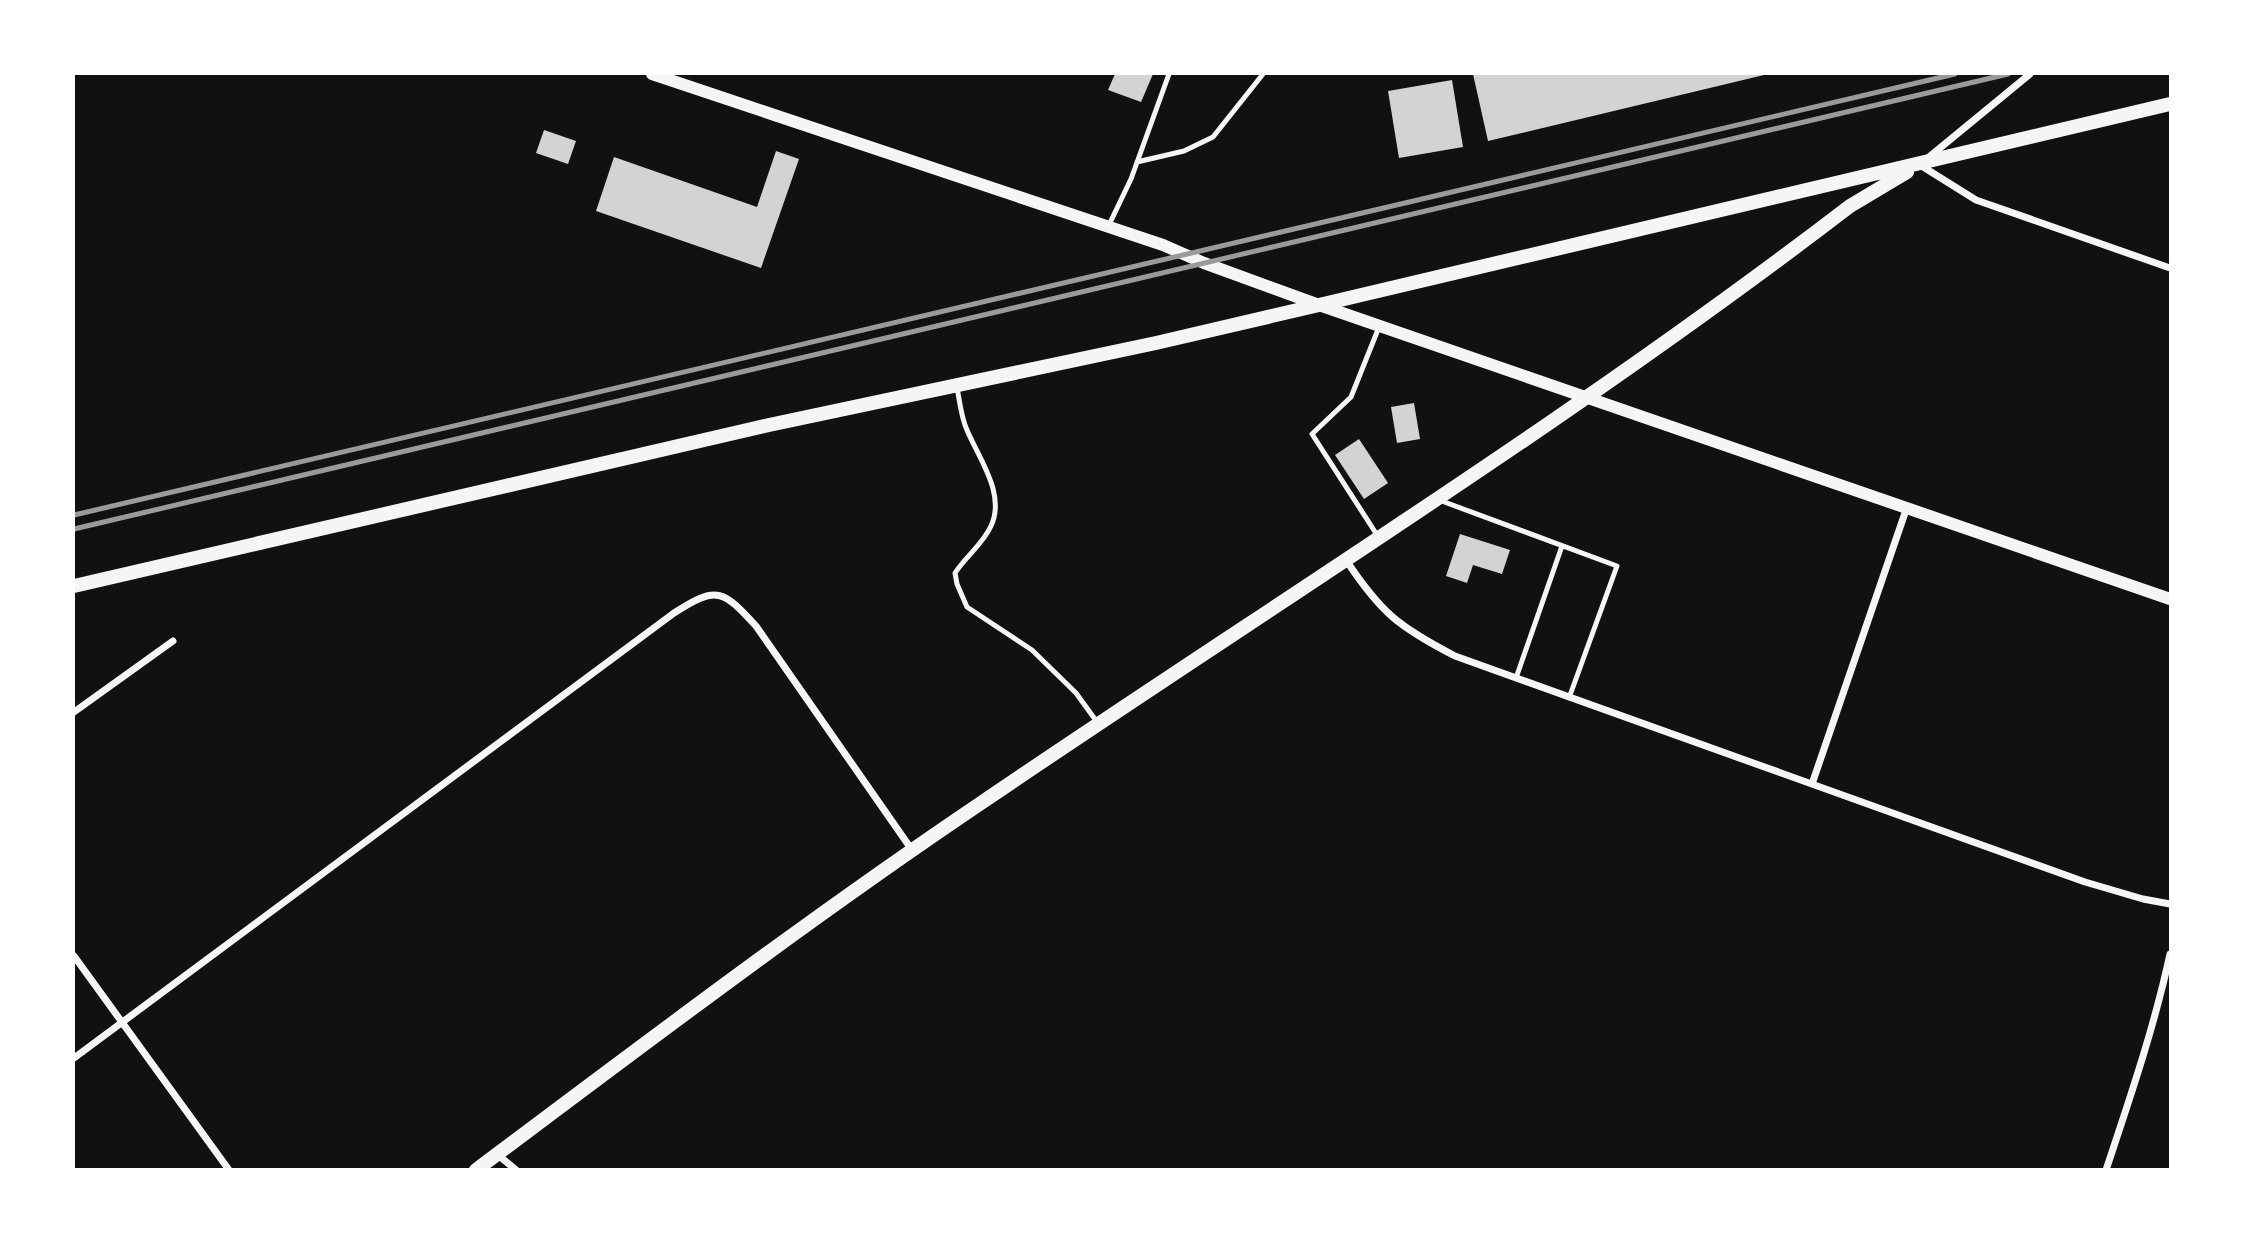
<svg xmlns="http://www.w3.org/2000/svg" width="2244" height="1243" font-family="Poppins,sans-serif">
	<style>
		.building { fill: #d3d3d3 }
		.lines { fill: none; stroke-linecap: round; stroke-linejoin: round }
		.service { stroke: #f5f5f5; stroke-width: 5 }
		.minor { stroke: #f5f5f5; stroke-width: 7 }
		.tertiary { stroke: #f5f5f5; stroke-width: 12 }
		.secondary { stroke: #f5f5f5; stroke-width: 14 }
		.rail { stroke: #9a9a9a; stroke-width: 5 }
	</style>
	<rect width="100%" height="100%" fill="#111"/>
	<path class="building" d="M1115,74h38l-12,28 -33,-12z
		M1473,74h291v1l-276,66z
		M1452,80l11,67 -64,11 -11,-67z
		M544,130l32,11 -8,23 -32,-11z
		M776,151l23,8 -38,109 -165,-57 18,-54 143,50z
		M1414,403l6,36 -23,4 -6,-36z
		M1359,439l29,44 -24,16 -29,-44z
		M1460,534l50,16 -8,24 -29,-9 -6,18 -21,-7z"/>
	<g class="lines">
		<path class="service" d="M1137,162l47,-11 29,-14 50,-63
			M1108,227l23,-48 38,-105
			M957,388c3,14 4,29 10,42 12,29 39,64 24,96 -8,18 -25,30 -36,47l2,11 10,23 65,43 44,43 21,29
			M1439,500l178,66 -48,132
			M1379,538l-67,-104 39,-37 28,-70
			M1516,678l46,-132"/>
		<path class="minor" d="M1929,157l101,-83
			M1920,165l56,35 194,68
			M1346,560c35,53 53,67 109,96l630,226 58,17 27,5
			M74,712l99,-71
			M1812,784l95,-277
			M74,956l155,214
			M74,1058l600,-445c43,-28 49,-23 82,13l156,224
			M498,1155l18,15
			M2106,1170c24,-72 48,-142 64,-216"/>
		<path class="tertiary" d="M652,74l511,171 41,18 115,42 851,294"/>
		<path class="secondary" d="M74,586l695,-161 387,-82 163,-38 851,-201
			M476,1170c167,-125 333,-251 505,-367 291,-198 590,-383 869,-597l57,-34"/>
		<path class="rail" d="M74,515l1881,-441
			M74,529l1934,-455"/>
	</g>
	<rect width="2244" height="1243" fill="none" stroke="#ffffff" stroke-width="150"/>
</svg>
